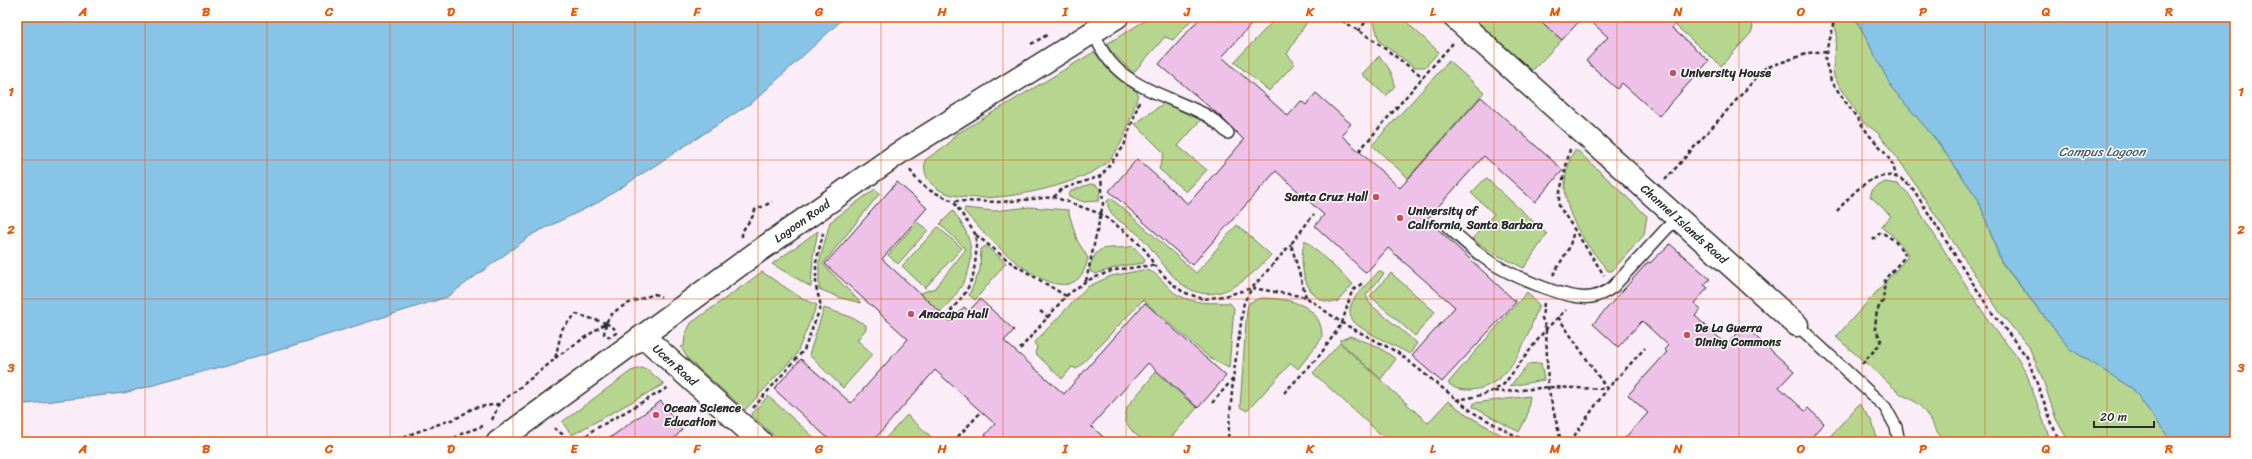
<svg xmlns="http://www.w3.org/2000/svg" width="2252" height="459" font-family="Sriracha,sans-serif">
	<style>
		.built { fill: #faedf8 }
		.green { fill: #b6d58e; stroke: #70805c }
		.water { fill: #87c4e7; stroke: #62879c }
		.building { fill: #eec2e8; stroke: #2b2b2b }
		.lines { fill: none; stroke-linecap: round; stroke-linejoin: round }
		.service-casing { stroke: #2b2b2b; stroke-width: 14 }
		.minor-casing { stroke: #2b2b2b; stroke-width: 25 }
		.tertiary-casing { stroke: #2b2b2b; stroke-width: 25 }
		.path { stroke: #2b2b2b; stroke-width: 2.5; stroke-dasharray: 4 3; stroke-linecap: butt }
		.service { stroke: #fff; stroke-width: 11 }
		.minor { stroke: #fff; stroke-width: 22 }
		.tertiary { stroke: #fff; stroke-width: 22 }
		.grid { fill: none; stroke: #e8590c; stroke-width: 1; stroke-opacity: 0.55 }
		.poi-dot { fill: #d1495b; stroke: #fff; stroke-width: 1.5 }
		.labels { text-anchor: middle; stroke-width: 3; stroke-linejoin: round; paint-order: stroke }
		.poi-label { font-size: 12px; font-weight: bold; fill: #2b2b2b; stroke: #fff; text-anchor: start }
		.street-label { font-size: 12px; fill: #2b2b2b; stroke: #fff }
		.water-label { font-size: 13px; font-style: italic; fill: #4b616d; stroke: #fff }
		.neatline { fill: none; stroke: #e8590c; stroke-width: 1.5 }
		.grid-label { font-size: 13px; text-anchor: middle; font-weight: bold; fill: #e8590c }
	</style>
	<rect width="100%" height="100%" fill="#fff"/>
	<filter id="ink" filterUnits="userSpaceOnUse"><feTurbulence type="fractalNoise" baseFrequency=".025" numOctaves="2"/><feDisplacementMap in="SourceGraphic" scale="8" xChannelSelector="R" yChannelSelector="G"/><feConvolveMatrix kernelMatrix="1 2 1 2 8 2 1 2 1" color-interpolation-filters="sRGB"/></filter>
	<g filter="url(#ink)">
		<path class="built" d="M845,17h1390v425h-2218v-37l107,-12 323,-96 86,-63 66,-32 155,-101z"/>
		<path class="green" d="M1151,17h43l-21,23 -8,-3 -32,36 -28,-28z
			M1277,17h33l-23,37 8,9 -26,28 -35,-29z
			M1378,17h23l38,35 -14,15h-11l-35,-26 -5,-20z
			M1472,17h64l26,23 -30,31z
			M1676,17h74l3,10 -2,6 -30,33 -46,-41 4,-5z
			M1831,17h24l37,71 45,53 41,58 23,63 68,86 64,41 39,53h-103l-13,-23 -14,-42 -13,-30 -28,-33 -100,-151 -23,-30 -15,-11 -29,-45 -1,-9 4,-35z
			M1094,52l24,26 19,14 1,3c-8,23 -13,51 -32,68 -29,27 -191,64 -181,-3l23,-16 7,-9z
			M1379,56c9,10 14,17 16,30l-9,10 -24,-22z
			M1449,61l35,31 -76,86 -36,-33z
			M1164,103l37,17 -23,26 29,24 -21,22 -27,-23 5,-16 -29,-29z
			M1574,151h4l69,65 -3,19 -32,36h-4c-29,-36 -58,-72 -34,-120z
			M1486,178l61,56 -23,34 -33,-16 -19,-13 22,-25 -23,-21z
			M1885,182l12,2 11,9 82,130 28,35 9,17 24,67h-105c-17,-15 -16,-37 -44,-47l-66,-58 70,-78 2,-5 -15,-18 -12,-9 10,-11 -21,-20 3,-7z
			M1090,184l6,1 4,4 -1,12 -15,1 -16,-6 3,-5z
			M875,189l5,4 -57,71 38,39 -20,-5 -22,-9v-26l11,-41z
			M1111,198l85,75c15,-15 26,-33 41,-48l34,30c-23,25 -57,56 -92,27 -15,-13 -25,-33 -40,-47 -11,-10 -31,-17 -32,-34z
			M1030,207l38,3 9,30 11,18c-15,72 -104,-23 -124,-47l1,-3 29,3z
			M953,211c31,40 19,68 -13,102l-22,-19 17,-6 31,-39 -26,-25z
			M917,222l11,8 -30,34 -10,-9z
			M938,227l24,21 -37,40 -23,-22z
			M818,231l-5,25 -2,31 -39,-23z
			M1305,240l48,44 -16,18c-32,4 -40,-38 -32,-62z
			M986,246l20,17 -31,37 -6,-5 11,-25 1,-21z
			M1133,246l12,13 -1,4 -23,3 -26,8 -5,-3c-1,-4 1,-8 3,-12 6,-17 25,-8 40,-13z
			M1143,270c16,0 22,18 35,25 19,10 32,7 52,8l4,5 -5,60 -18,-9 -68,-59 -66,69 -5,-2 -10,12 -27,-26 2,-6 -3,-4 53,-56 24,-11z
			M1379,271l5,3 -18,21 4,9 47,39 -7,11c-11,-6 -51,-25 -56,-32 -4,-4 -5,-12 -3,-17 5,-13 20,-24 28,-34z
			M762,272l38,25 17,8 -21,50 -51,55 -57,-51 -7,-12 3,-1 1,-11 6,-12z
			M1391,273l44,39 -20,24 -45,-40z
			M1527,292l12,13c-12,32 -27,83 -69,85 -10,0 -16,-1 -22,-7z
			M1260,298c28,0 63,6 62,40l-24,31 -7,-6 -44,48 -7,-4 7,-98 2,-6z
			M824,308l24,8 18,9v4l-9,11 16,14 -30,34 -34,-33z
			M1350,336l27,10 19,13 -15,20 -42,-38z
			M1340,343l88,80 20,-22 24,17 42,24h-125l-76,-69z
			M1541,363l3,17 -34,6 18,-22z
			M641,368l7,2 16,14 -92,51 -10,-13 69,-51z
			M1156,372l41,36 -28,32 2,2c-22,0 -35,0 -46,-22l2,-13z
			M768,396l51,46h-38l-30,-27z
			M1530,396l-3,20 -8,16 -46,-25 1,-4z
			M1859,404l13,17 6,21h-53z
			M907,415l30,27h-55z"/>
		<path class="water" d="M17,17h828l-91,84 -155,101 -66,32 -86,63 -193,61 -130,35 -107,12z
			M1855,17h380v425h-63l-39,-53 -64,-41 -68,-87 -23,-62 -41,-58 -45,-53z"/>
		<path class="building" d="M1201,17h57l-36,40 66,59 13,-15 5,4 10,-12 35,31 -10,11 59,53 81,-91 82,73 -28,32 -51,-46 -57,63 89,83 -74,80 -30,-26 43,-49 -67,-59 -22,25 -51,-47 9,-11 -48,-44 -84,94 -83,-74 28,-32 51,45 56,-64 -23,-23 -62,-53z
			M1536,17h47l-21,23z
			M1586,17h95l-9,11 37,33 -50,55 -37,-33 -5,6 -31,-28 22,-24z
			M897,182l30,26 -45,51 69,63 13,-15 5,4 11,-12 34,31 -10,11 60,53 81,-91 81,73 -28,32 -50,-45 -57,63 18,16h-116l-8,-7 10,-11 -60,-54 -63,72h-40l-58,-53 27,-30 50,44 57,-64 -83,-75z
			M1670,244l40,35 -6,6 4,3 -14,15 7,6 -6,7 32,29 17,-19 50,45 -15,16 26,24 3,-3 16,15 -17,19h-186l27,-29 -20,-18 39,-43 -3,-2 4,-5 -26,-24 -24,26 -25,-23 55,-62 2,1z
			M661,401l21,29 -11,12h-67z"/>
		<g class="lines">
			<g class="service-casing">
				<path id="service" d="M1094,31c16,54 67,61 110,83 9,4 17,13 24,19
					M1448,227c11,10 23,21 35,30 20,15 83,44 108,40 8,-1 15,-5 22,-10l54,-59 11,-9
					M1797,325l88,82 11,20 3,15"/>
			</g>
			<g class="minor-casing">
				<path id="minor" d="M1454,17l343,308
					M643,336l118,106"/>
			</g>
			<g class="tertiary-casing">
				<path id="tertiary" d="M498,442l258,-189 143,-100 218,-136"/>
			</g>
			<path class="path" d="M1336,17l36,22 51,38 30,-34
				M1829,17l4,7 -1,9 -4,11 -3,15 6,22 38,54 15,16 9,14 3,11
				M1358,31l12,-14
				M1031,44l16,-9
				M1570,149l-11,47v10l45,69
				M1359,151l64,-74
				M910,170l7,10 12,10 24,11 48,1 53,-5 47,17 30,22 16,16 7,13 16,17 13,10 20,7 22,-3 27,-8 39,-44
				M1665,180l100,-112 44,-15 17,-2
				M1054,197l8,-8 39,-13 23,-30 15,-44
				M1837,211c20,-23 47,-53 76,-22l77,121 37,47 32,85
				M976,235l34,27 56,34 -46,53
				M742,237c-1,-10 11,-16 13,-27l17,-8
				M1553,275l16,-27 5,-17
				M1086,281l17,-77 -2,-28
				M1066,296l20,-15 28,-11 40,-5
				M1306,297l-15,-53 23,-30
				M1544,303l-2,15 4,11 2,58 13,55
				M1040,311l9,7
				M946,317l20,-25 7,-16 3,-19v-22l-23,-34
				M1558,317l49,72
				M606,323l8,5 2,5 -6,4 -6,-3z
				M555,358l51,-35c8,-18 32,-23 49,-29l6,3
				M1862,364l17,-19 2,-5 -6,-12 2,-18 6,-9 2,-22 18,-20 2,-5 -11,-14 -13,-8 -10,10
				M1494,391l10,1 44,-5 59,2
				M1284,393l36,-38 22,-32 10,-32 12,-9
				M1456,400c18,-3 33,-5 48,-16l42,-55 20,-19
				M1212,403l21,-24 11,-77 8,-14 54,9 36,26 55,29 77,61 53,29
				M753,408l51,-58 17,-44 -5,-19v-24l7,-30
				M492,420l7,-16 56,-45 7,-30 14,-15 30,9
				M554,428l19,14
				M1228,438l5,-58
				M383,441l14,-2 62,-22 14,-9 26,-4
				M428,442l10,-5 11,4
				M448,442l15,-9 20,-7
				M582,442l8,-10 79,-45
				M953,442l28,-30
				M1570,442l37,-53 38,-41"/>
			<use href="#service" class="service"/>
			<use href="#minor" class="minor"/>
			<use href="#tertiary" class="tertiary"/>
		</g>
	</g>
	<path class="grid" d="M145,17v425M267,17v425M390,17v425M513,17v425M635,17v425M758,17v425M881,17v425M1003,17v425M1126,17v425M1249,17v425M1371,17v425M1494,17v425M1617,17v425M1739,17v425M1862,17v425M1985,17v425M2107,17v425M17,160h2218M17,299h2218"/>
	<g class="poi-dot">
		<circle cx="1673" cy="73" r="4"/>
		<circle cx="1376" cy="197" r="4"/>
		<circle cx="1400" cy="218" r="4"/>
		<circle cx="911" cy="314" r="4"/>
		<circle cx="1687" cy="335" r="4"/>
		<circle cx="656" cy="415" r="4"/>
	</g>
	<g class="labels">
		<g class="poi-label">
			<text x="1681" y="77">University House</text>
			<text x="1368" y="201" text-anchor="end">Santa Cruz Hall</text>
			<text x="1408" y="215">University of<tspan x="1408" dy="14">California, Santa Barbara</tspan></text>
			<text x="919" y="318">Anacapa Hall</text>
			<text x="1695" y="332">De La Guerra<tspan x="1695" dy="14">Dining Commons</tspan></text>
			<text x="664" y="412">Ocean Science<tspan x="664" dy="14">Education</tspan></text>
		</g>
		<g class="street-label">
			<text transform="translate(802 221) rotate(-35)" y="4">Lagoon Road</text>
			<text transform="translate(1684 224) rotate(42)" y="4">Channel Islands Road</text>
			<text transform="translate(675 365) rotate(42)" y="4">Ucen Road</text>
		</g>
		<g class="water-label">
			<text x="2102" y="156">Campus Lagoon</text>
		</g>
	</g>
	<rect width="2252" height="459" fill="none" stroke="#fff" stroke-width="44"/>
	<path d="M2094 421v6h60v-6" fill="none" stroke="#2b2b2b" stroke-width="2"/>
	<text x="2100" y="421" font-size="12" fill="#2b2b2b" stroke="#ffffff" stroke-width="3" paint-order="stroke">20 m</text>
	<rect x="22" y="22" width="2208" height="415" class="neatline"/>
	<g class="grid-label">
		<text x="83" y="16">A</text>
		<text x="206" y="16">B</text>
		<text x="329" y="16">C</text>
		<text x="451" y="16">D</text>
		<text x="574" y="16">E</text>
		<text x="697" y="16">F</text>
		<text x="819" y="16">G</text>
		<text x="942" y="16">H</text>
		<text x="1065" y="16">I</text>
		<text x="1187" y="16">J</text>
		<text x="1310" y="16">K</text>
		<text x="1433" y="16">L</text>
		<text x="1555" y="16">M</text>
		<text x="1678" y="16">N</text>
		<text x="1801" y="16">O</text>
		<text x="1923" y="16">P</text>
		<text x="2046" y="16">Q</text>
		<text x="2169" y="16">R</text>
		<text x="11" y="96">1</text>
		<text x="2241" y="96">1</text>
		<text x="11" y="234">2</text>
		<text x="2241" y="234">2</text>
		<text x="11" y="372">3</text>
		<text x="2241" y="372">3</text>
		<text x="83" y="453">A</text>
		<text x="206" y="453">B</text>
		<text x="329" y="453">C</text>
		<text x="451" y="453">D</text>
		<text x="574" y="453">E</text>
		<text x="697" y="453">F</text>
		<text x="819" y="453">G</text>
		<text x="942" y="453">H</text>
		<text x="1065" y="453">I</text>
		<text x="1187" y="453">J</text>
		<text x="1310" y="453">K</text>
		<text x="1433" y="453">L</text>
		<text x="1555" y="453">M</text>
		<text x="1678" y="453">N</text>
		<text x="1801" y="453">O</text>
		<text x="1923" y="453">P</text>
		<text x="2046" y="453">Q</text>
		<text x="2169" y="453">R</text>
	</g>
</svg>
